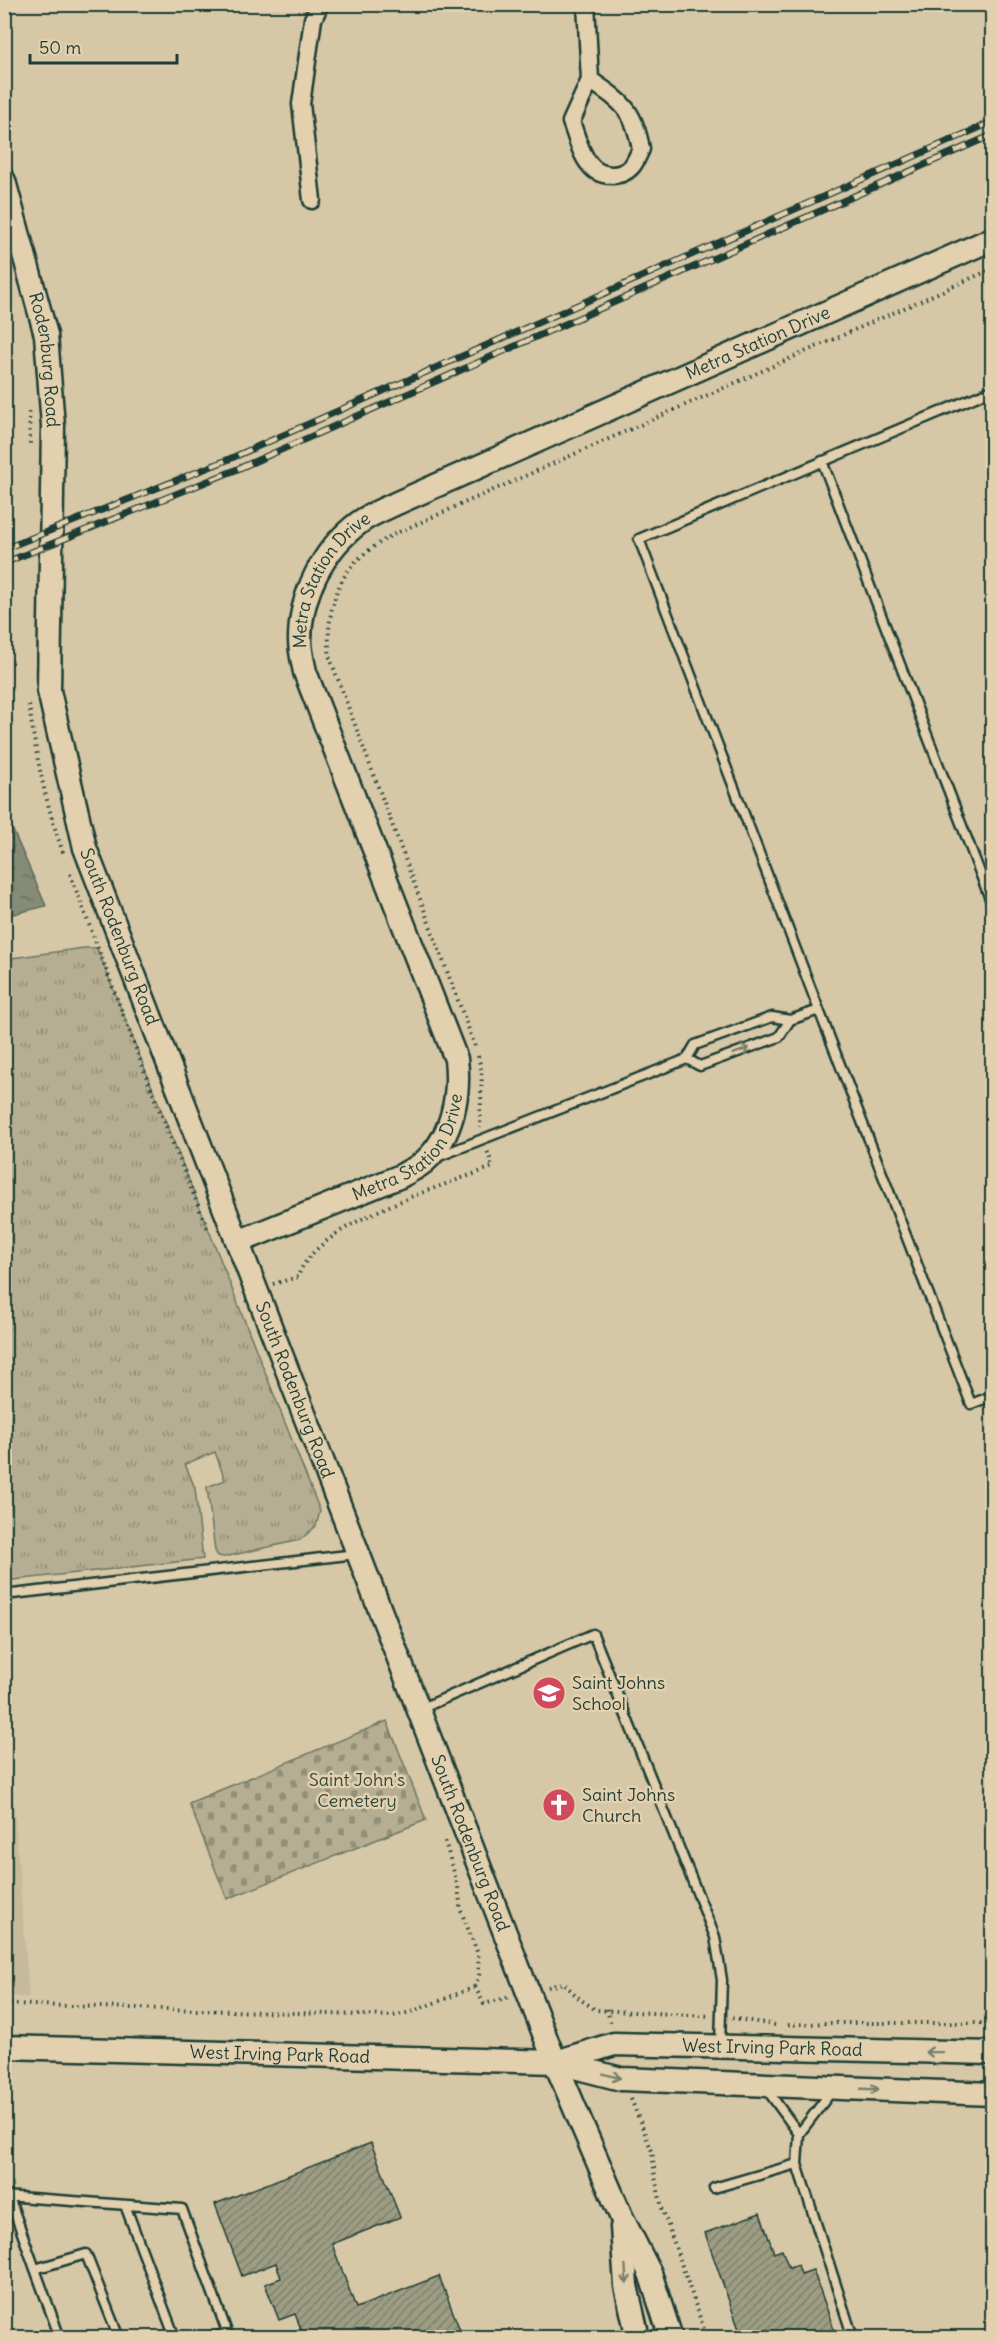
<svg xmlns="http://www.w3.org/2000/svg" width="997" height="2342" font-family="Delius,sans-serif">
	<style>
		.built { fill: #c5ba9c }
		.grass { fill: url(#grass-tufts); stroke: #6a7663; stroke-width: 1.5 }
		.cemetery { fill: url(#cemetery-stones); stroke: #6a7663; stroke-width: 1.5 }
		.water { fill: url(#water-ripples); stroke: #5d6c5a; stroke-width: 1.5 }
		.building { fill: url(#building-hatch); stroke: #1f3d34; stroke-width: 1.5 }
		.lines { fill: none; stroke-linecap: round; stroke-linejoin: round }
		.lane-casing { stroke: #1f3d34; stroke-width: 13 }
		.street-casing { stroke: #1f3d34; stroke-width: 21 }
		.secondary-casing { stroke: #1f3d34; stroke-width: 27 }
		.path { stroke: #1f3d34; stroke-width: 4; stroke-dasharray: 1.5 4.5; stroke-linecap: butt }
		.lane { stroke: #e2d0ae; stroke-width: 8 }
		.street { stroke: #e2d0ae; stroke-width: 16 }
		.secondary { stroke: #e2d0ae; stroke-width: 22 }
		.rail-casing { stroke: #1f3d34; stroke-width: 7 }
		.rail { stroke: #e2d0ae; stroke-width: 4.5; stroke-dasharray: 14; stroke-linecap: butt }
		.oneway { stroke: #777f6b }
		.labels { text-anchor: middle; stroke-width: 5; stroke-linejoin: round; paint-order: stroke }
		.street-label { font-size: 18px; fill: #1f3d34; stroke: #e2d0ae }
		.poi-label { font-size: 18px; fill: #1f3d34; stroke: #e2d0ae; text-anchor: start }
		.park-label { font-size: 18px; fill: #2e483d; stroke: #e2d0ae }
	</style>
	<defs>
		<pattern id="grass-tufts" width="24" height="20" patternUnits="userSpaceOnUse" patternTransform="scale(1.5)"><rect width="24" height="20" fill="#b5ae92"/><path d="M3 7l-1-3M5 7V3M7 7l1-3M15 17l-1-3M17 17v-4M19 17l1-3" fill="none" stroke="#938f78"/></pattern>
		<pattern id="cemetery-stones" width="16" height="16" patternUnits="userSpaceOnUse" patternTransform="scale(1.5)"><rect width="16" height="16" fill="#b5ae92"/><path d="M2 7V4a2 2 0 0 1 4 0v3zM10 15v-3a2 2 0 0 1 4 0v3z" fill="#938f78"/></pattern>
		<pattern id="water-ripples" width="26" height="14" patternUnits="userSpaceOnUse" patternTransform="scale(1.5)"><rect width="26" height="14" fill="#868b74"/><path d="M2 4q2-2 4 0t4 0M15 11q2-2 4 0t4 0" fill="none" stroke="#6d7360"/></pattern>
		<pattern id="building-hatch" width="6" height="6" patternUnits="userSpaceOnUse" patternTransform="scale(1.5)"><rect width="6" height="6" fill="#9d9d83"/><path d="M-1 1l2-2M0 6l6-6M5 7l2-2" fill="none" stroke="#7f816c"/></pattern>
	</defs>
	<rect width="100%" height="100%" fill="#d6c7a7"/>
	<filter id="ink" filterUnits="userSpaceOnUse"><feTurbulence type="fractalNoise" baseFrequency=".0167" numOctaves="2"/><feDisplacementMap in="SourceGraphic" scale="12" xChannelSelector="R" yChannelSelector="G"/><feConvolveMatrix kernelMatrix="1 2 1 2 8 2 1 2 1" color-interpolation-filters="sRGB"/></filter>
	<g filter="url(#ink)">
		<path class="built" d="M4,1692h1l24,305 -24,-1z"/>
		<path class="grass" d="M84,948h13l223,563 -4,15 -16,14 -76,17 -6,-1 -3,-5 -8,-64 18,-7 -10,-28 -30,12 10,24 8,71 -198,22v-622z"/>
		<path class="cemetery" d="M387,1721l39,99 -199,79 -38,-96z"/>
		<path class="water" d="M5,812l41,94 -41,10h-1z"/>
		<path class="building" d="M371,2143l29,74 -68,27 24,64 83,-32 24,62h-182l20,-9 -6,-15 -16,6 -14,-36 16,-6 -5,-15 -34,13 -27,-72z
			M760,2213l14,40 8,-3 7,18 9,-3 3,9 12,-4 24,68h-95l-37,-105z"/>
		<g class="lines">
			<g class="lane-casing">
				<path id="lane" d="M822,461l170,443
					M819,1010l152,394 21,-8
					M790,1020l29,-10 -180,-471 353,-149
					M437,1157l250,-98 8,-14 77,-28 18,3 -11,17 -79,29 -13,-7
					M4,1595l352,-41
					M420,1709l173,-75 122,303 7,43 -2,64
					M765,2087l34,47 32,-42
					M799,2134l-2,30 56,174
					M714,2188l83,-24
					M4,2196l178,13 45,123 -14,6
					M9,2197l51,141
					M125,2205l50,133
					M35,2269l51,-15 33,84"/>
			</g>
			<g class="street-casing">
				<path id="street" d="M586,4l4,76 -19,42c5,13 10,33 19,43 10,13 32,13 42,1 4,-5 6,-11 9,-17 -7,-40 -19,-47 -51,-69
					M312,200l-11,-96 12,-85 7,-15"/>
			</g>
			<g class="secondary-casing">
				<g id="secondary">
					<path id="s1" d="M4,181l42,154 7,91 -4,265 36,157 470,1214 66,154 29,57 21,65"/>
					<path id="s2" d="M238,1242l163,-66c8,-5 18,-9 24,-15 28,-25 35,-67 31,-102l-151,-387c-2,-10 -5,-21 -5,-32 0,-45 23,-91 60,-118 11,-8 25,-13 37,-19l595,-264"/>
					<path id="s3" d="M4,2047l551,15 66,17 371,15"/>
					<path id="s4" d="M556,2062l58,-18 378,9"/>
					<path d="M622,2227l4,59 12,52"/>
				</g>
			</g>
			<path class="path" d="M4,273l5,14
				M29,412l1,34
				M29,705c7,52 17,101 35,150
				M70,874l83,220 55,136
				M475,1046l-145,-388c-4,-30 1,-67 22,-92 10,-13 26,-22 40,-31l600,-266
				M478,1056l4,16 -2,56
				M273,1284l25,-7c16,-54 145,-91 195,-110l-6,-17
				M445,1841l13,46 3,24 17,43 1,21 -4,12
				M475,1987l9,17 25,-7
				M548,1987l15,-4 18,17 15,10 114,6
				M4,2004l389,12 18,-4 64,-25
				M607,2009l4,17
				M732,2018l43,7
				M788,2025l38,-2h166
				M631,2099l21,52 3,26 7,31 45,130"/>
			<use href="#lane" class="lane"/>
			<use href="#street" class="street"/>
			<use href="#secondary" class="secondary"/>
			<g class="rail-casing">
				<path id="rail" d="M4,549l223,-89 765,-338
					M4,563l229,-92 759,-336"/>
			</g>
			<use href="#rail" class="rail"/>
		</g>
		<defs><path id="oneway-shaft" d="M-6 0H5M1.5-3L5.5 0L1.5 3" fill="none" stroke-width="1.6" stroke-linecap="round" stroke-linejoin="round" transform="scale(1.5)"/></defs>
		<g class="oneway">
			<use href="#oneway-shaft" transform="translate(741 1051) rotate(-20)"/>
			<use href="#oneway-shaft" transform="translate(934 2052) rotate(-179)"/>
			<use href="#oneway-shaft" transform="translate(612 2076) rotate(14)"/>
			<use href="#oneway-shaft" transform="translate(870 2089) rotate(2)"/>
			<use href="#oneway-shaft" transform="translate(626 2275) rotate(86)"/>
		</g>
	</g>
	<defs>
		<g id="school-disc" transform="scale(1.725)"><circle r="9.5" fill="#d1495b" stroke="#e2d0ae"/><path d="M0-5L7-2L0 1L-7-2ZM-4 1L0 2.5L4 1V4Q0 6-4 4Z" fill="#fff"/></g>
		<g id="church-disc" transform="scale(1.725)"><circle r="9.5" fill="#d1495b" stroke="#e2d0ae"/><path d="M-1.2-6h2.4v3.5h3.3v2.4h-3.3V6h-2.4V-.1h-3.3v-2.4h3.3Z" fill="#fff"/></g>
	</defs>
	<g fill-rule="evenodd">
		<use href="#school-disc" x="549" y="1693"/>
		<use href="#church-disc" x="559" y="1805"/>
	</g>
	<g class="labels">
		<g class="street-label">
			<text dy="6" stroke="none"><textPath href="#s2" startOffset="1336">Metra Station Drive</textPath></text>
			<text dy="6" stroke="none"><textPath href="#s1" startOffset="184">Rodenburg Road</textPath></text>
			<text dy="6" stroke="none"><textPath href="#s2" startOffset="832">Metra Station Drive</textPath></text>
			<text dy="6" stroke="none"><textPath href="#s1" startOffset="772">South Rodenburg Road</textPath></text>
			<text dy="6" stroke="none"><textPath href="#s2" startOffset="202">Metra Station Drive</textPath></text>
			<text dy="6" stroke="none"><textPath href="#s1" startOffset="1258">South Rodenburg Road</textPath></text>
			<text dy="6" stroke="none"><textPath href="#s1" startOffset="1744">South Rodenburg Road</textPath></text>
			<text dy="6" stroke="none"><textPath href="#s4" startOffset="219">West Irving Park Road</textPath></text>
			<text dy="6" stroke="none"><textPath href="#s3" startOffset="276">West Irving Park Road</textPath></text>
		</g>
		<g class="poi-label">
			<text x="572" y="1689">Saint Johns<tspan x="572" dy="21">School</tspan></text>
			<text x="582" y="1801">Saint Johns<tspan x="582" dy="21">Church</tspan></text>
		</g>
		<g class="park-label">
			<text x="357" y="1786">Saint John's<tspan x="357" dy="21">Cemetery</tspan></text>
		</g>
	</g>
	<rect width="997" height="2342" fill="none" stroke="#e2d0ae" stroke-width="24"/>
	<rect x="12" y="12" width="973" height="2318" fill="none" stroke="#1f3d34" stroke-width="2" filter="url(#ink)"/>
	<path d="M30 54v9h147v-9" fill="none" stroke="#1f3d34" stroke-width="3"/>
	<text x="39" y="54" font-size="18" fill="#1f3d34" stroke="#e2d0ae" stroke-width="4.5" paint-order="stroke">50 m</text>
</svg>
